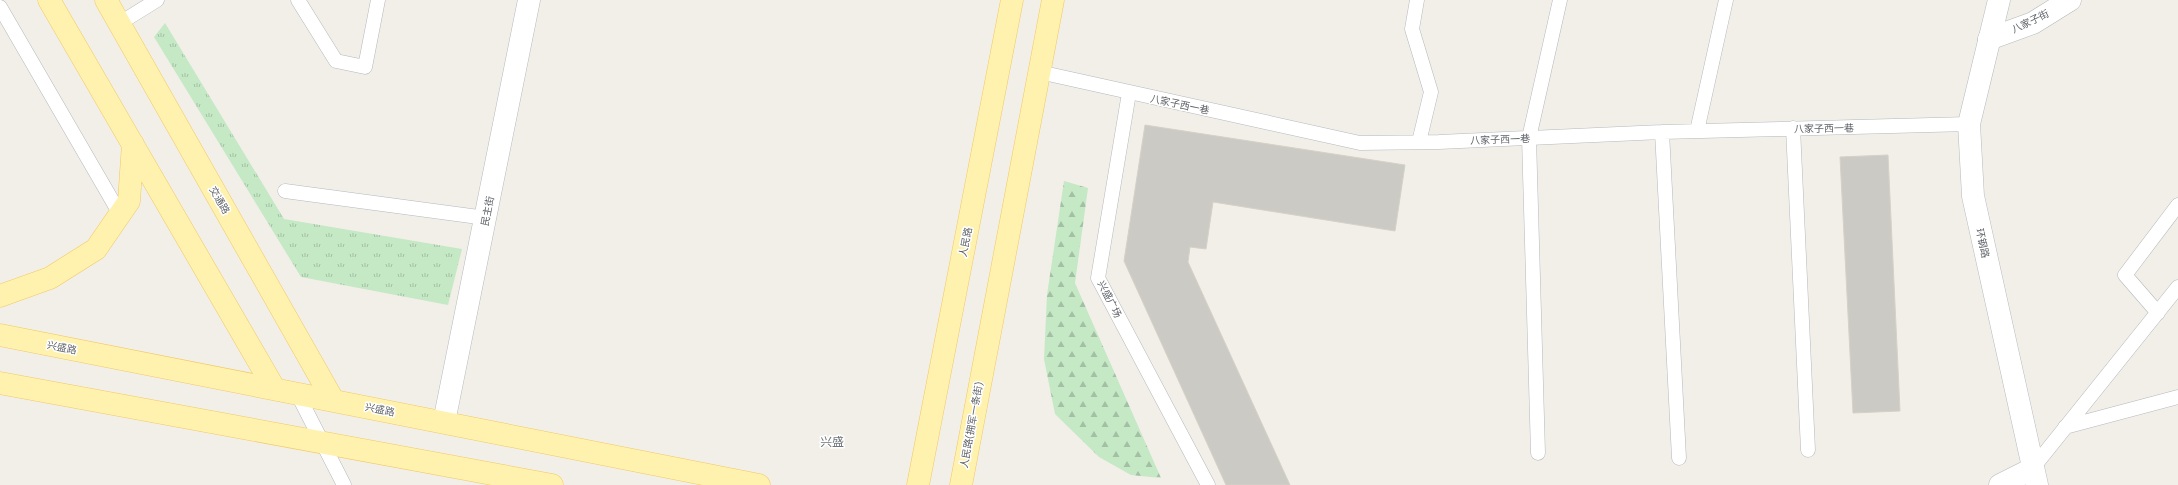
<svg xmlns="http://www.w3.org/2000/svg" width="2178" height="485" font-family="'DM Sans','Noto Sans SC',sans-serif">
	<style>
		.grass { fill: url(#grass-tufts) }
		.forest { fill: url(#forest-firs) }
		.building { fill: #cccac5; stroke: #d6d1c6 }
		.lines { fill: none; stroke-linecap: round; stroke-linejoin: round }
		.lane-casing { stroke: #b5b8bc; stroke-width: 15 }
		.street-casing { stroke: #b5b8bc; stroke-width: 23 }
		.secondary-casing { stroke: #b6babf; stroke-width: 23 }
		.primary-casing { stroke: #f2c960; stroke-width: 23 }
		.lane { stroke: #fff; stroke-width: 14 }
		.street { stroke: #fff; stroke-width: 22 }
		.secondary { stroke: #fff; stroke-width: 22 }
		.primary { stroke: #fff2af; stroke-width: 22 }
		.labels { text-anchor: middle; stroke-width: 3; stroke-linejoin: round; paint-order: stroke }
		.street-label { font-size: 10px; fill: #5f6368; stroke: #fff }
		.quarter-label { font-size: 12px; fill: #70757a; stroke: #fff }
	</style>
	<defs>
		<pattern id="grass-tufts" width="24" height="20" patternUnits="userSpaceOnUse"><rect width="24" height="20" fill="#c5e8c5"/><path d="M3 7l-1-3M5 7V3M7 7l1-3M15 17l-1-3M17 17v-4M19 17l1-3" fill="none" stroke="#a3c0a4"/></pattern>
		<pattern id="forest-firs" width="22" height="20" patternUnits="userSpaceOnUse"><rect width="22" height="20" fill="#c5e8c5"/><path d="M5 1l3.5 6h-7zM16 11l3.5 6h-7z" fill="#a3c0a4"/></pattern>
	</defs>
	<rect width="100%" height="100%" fill="#f1efe8"/>
	<path class="grass" d="M165,23l119,196 178,30 -14,56 -147,-28 -147,-240z"/>
	<path class="forest" d="M1064,181l24,7 -13,95 86,195 -30,-3 -32,-18 -44,-43 -11,-55 3,-64z"/>
	<path class="building" d="M1145,125l260,40 -10,66 -182,-29 -7,47 -16,-2 -2,15 102,223h-64l-102,-224z
		M1888,155l12,256 -47,2 -13,-256z"/>
	<g class="lines">
		<g class="lane-casing">
			<path id="lane" d="M298,0l38,61 29,6 13,-67
				M1417,0l-5,29 19,63 -12,50
				M0,7l120,207
				M120,23l37,-23
				M1039,72l321,71 79,-1 223,-10 307,-8
				M1129,93l-31,185 110,207
				M1793,128l15,322
				M1697,131l29,-131
				M1662,132l17,326
				M285,191l201,27
				M2158,313l-33,-38 53,-70
				M297,393l47,92
				M2065,427l113,-30
				M1538,453l-9,-315 31,-138
				M2032,469l146,-182"/>
		</g>
		<g class="street-casing">
			<path id="street" d="M1989,39l44,-16 37,-23
				M444,422l85,-422"/>
		</g>
		<g class="secondary-casing">
			<path id="secondary" d="M1999,0l-30,124 4,72 64,289
				M2000,485l32,-16"/>
		</g>
		<g class="primary-casing">
			<path id="primary" d="M49,0l225,388
				M106,0l227,400
				M0,296l50,-18 46,-29 33,-48 4,-57
				M0,335l759,150
				M0,383l552,102
				M918,485l94,-485
				M961,485l92,-485"/>
		</g>
		<use href="#lane" class="lane"/>
		<use href="#street" class="street"/>
		<use href="#secondary" class="secondary"/>
		<use href="#primary" class="primary"/>
	</g>
	<g class="labels">
		<g class="street-label">
			<text transform="translate(2030 21) rotate(-26)" y="4">八家子街</text>
			<text transform="translate(1180 104) rotate(12)" y="4">八家子西一巷</text>
			<text transform="translate(1824 128) rotate(-1)" y="4">八家子西一巷</text>
			<text transform="translate(1500 139) rotate(-2)" y="4">八家子西一巷</text>
			<text transform="translate(220 200) rotate(60)" y="4">交通路</text>
			<text transform="translate(487 211) rotate(-79)" y="4">民主街</text>
			<text transform="translate(965 242) rotate(-79)" y="4">人民路</text>
			<text transform="translate(1983 243) rotate(78)" y="4">环钢路</text>
			<text transform="translate(1110 299) rotate(63)" y="4">兴盛广场</text>
			<text transform="translate(62 347) rotate(11)" y="4">兴盛路</text>
			<text transform="translate(380 409) rotate(11)" y="4">兴盛路</text>
			<text transform="translate(971 425) rotate(-80)" y="4">人民路(拥军一条街)</text>
		</g>
		<g class="quarter-label">
			<text x="832" y="446">兴盛</text>
		</g>
	</g>
</svg>
